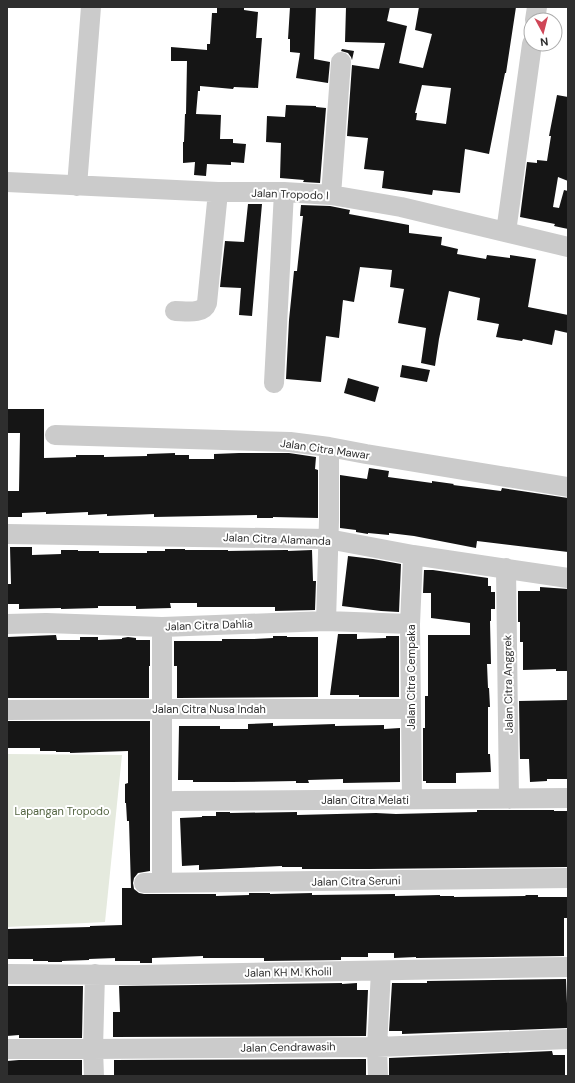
<svg xmlns="http://www.w3.org/2000/svg" width="575" height="1083" font-family="'DM Sans',sans-serif">
	<style>
		.green { fill: #e5eade }
		.building { fill: #151515; fill-rule: evenodd }
		.lines { fill: none; stroke-linecap: round; stroke-linejoin: round }
		.minor { stroke: #cbcbcb; stroke-width: 20 }
		.labels { text-anchor: middle; stroke-width: 4; stroke-linejoin: round; paint-order: stroke }
		.street-label { font-size: 11px; fill: #2e2e2e; stroke: #fff }
		.park-label { font-size: 11px; fill: #536441; stroke: #fff }
	</style>
	<rect width="100%" height="100%" fill="#fff"/>
	<path class="green" d="M7,754l115,1 -17,167 -98,5z"/>
	<path class="building" d="M217,7h27v3l14,2 -2,26h6l-4,50 -24,-1 -1,2 -33,-3v5h-2l-2,23 25,1 -1,24h13v4l13,1 -2,19 -13,-1v3l-24,-1 -1,12 -12,-1 1,-13 -12,1v-21h1l1,-28h1l1,-53h-16v-14l36,3v-6h3l2,-31h5z
		M290,7h26l-2,52 16,3 -2,21 -32,-5 4,-25 -10,-1v-13h-2z
		M346,7h44l-3,14 20,5 -8,37 24,5 9,-34 -17,-4 4,-23h97l-10,66h-1l-16,81 -24,-5 -5,44 -27,-3 -1,5 -50,-7 2,-17 -20,-2 4,-31 -21,-2 5,-71 27,4 6,-26 -40,-1zM422,85l29,3 -5,36 -30,-4 1,-7h-2z
		M342,49l12,2 -2,9 -1,-3 -3,-4 -7,-2z
		M557,95l11,2v84l-10,-4 -5,30 6,1 5,-18 4,1v38l-14,-3 1,-2 -35,-7 7,-55 10,1v-3l10,1 4,-25h-2z
		M286,105l30,1v1l10,1 -6,75 -17,-1 1,-2 -24,-2 1,-35 -15,-1 1,-26 18,1z
		M248,204h14l-10,112 -13,-1 2,-27 -21,-1 5,-46 19,1z
		M301,205l29,1 20,4 -1,4 60,11v8l33,4 -1,8 17,4 -1,5 29,5 1,-4 23,3v-3l26,4 -8,48 40,8v18l-13,-3 -3,15 -29,-6 -1,2 -26,-4 3,-13 -22,-4 3,-22 -31,-7 -10,48 -4,27 -14,-3 5,-35 -28,-5 6,-34 -14,-2 2,-17 -32,-3 -6,35 -11,-2 -4,38 -13,-2 -5,46 -35,-3 3,-59 5,-49h3l6,-55h-3z
		M402,365l28,5 -3,12 -27,-5z
		M348,378l31,9 -4,15 -31,-9z
		M7,409h37v49l32,-1v-2h28v2l43,-1v-2l28,-1v2h14v4h25v-5l25,-1h50l27,4 -1,12 3,1v48l-45,-1v1h-16v-3l-103,2v-3l-47,2v-2l-19,1v-3l-42,2v-2l-24,1v4h-15v-26h12l1,-58h-13z
		M369,468l20,3 -1,6 44,6v-2l22,3 -1,1 48,6 1,-3 66,10v54l-91,-11 -1,7 -62,-12 -25,-3v2l-21,-2v1l-12,-2v-2l-16,-2v-53l27,4z
		M10,547h22v8l29,-1v-4h17v1h21v2h48v-2h18v-2h20v1h43v1l57,-1h3v1l24,-1 1,31h3l-1,29 -40,1v-4h-78v-4h-27l1,5 -35,1v-3h-38v2l-37,1v-1l-42,1v-5h-12v-20h4z
		M348,556l25,3 28,5 -2,48 -18,-1 -39,-5z
		M424,570h9l55,8v8h3v6h4v17h-4v12h-1l1,43h-4l1,24h1l1,19h-2v47h2l1,18 -35,1v10h-30v-2h-3v-53h2v-32h3v-61h42v-12l-39,-5v-25h-8z
		M540,587l28,2v82h-12v-2l-33,1v-28h-3v-20h-2v-31h22z
		M338,634h19v5l29,-1v-2h13v61h-40v-2h-29z
		M56,635l1,5h23v-3h18v3l24,-1v-1l6,-1 8,1v2h14v26h-1v32h-142v-61z
		M273,636h14v1h31v60l-141,1v-32h-3v-25h48v-2h32l19,-1z
		M568,700v79h-21v2l-17,1 -1,-23h-9l-1,-58z
		M7,721h143v150l-12,2 -4,5 -1,5 1,6 5,4 5,1h72v2l33,-1v-2h21v1l42,-1v2l83,-1v2l45,-1v1h14v1l72,-1 -1,-1h13v2h30v21h-4v38l-148,2v-1l-22,1v-5h-26v4h-27v3l-77,1v-3h-61v-2l-51,2v5h-12v-2h-25v-3l-26,1v1l-27,1v1h-14v-1h-15v-2h-26v-30l83,-2v-1l32,-1v-37h9l-2,-67h-2l-1,-18h-1v-19l3,-1v-32l-58,2v-1h-14v-1h-16v-3h-33z
		M273,723v3l62,-2v2l49,-1v4l16,-1v54l-57,1v-4l-35,1 1,3h-13v-2l-64,1h-39v-2h-15l1,-54h41v3h28v-5z
		M477,810h77v1h14v56l-199,2h-67v-2h-20v-1l-83,4v-5l-17,1 -2,-48 22,-1v-1h14v-4h14v1l67,-1v3l79,-2 20,1 39,-1 42,-1z
		M566,979l2,49 -166,6v-3h-13l3,-48h35v-2z
		M342,983v1l15,-1v7h11l-2,46 -253,1v-25h7l-1,-26z
		M7,986h76l-1,52h-63v-3l-12,1z
		M552,1051l1,4h12v21h-176v-18z
		M366,1059v17h-252v-16z
		M19,1060h63v16h-75v-15z"/>
	<g class="lines">
		<path class="minor" d="M535,20l2,-13
			M7,182l211,10h66l47,3 70,12 167,40
			M77,186l14,-179
			M331,195l10,-133
			M506,232l26,-188
			M175,311c10,0 28,4 32,-8l11,-111
			M274,383l10,-191
			M55,435l235,7 39,5 37,7 202,33
			M7,534l321,5 85,16 155,23
			M506,568l3,231
			M326,621l3,-101v-73
			M7,624l39,-1 116,4 164,-6 84,3
			M7,710l156,-1h248
			M412,799l-2,-175 3,-69
			M162,802l14,-1 392,-3
			M144,883l424,-5
			M162,883v-256
			M7,974l130,1 431,-8
			M7,1049h86l284,-2 191,-8
			M94,1076l-1,-27 2,-75
			M378,1076l-1,-29 4,-76"/>
	</g>
	<g class="labels">
		<g class="street-label">
			<text transform="translate(290 194) rotate(2)" y="4">Jalan Tropodo I</text>
			<text transform="translate(325 449) rotate(8)" y="4">Jalan Citra Mawar</text>
			<text transform="translate(277 539) rotate(2)" y="4">Jalan Citra Alamanda</text>
			<text transform="translate(209 625) rotate(-2)" y="4">Jalan Citra Dahlia</text>
			<text transform="translate(411 677) rotate(-90)" y="4">Jalan Citra Cempaka</text>
			<text transform="translate(508 684) rotate(-91)" y="4">Jalan Citra Anggrek</text>
			<text x="209" y="713">Jalan Citra Nusa Indah</text>
			<text x="365" y="804">Jalan Citra Melati</text>
			<text transform="translate(356 881) rotate(-1)" y="4">Jalan Citra Seruni</text>
			<text transform="translate(288 972) rotate(-1)" y="4">Jalan KH M. Kholil</text>
			<text transform="translate(288 1047) rotate(-1)" y="4">Jalan Cendrawasih</text>
		</g>
		<g class="park-label">
			<text x="62" y="815">Lapangan Tropodo</text>
		</g>
	</g>
	<rect width="575" height="1083" fill="none" stroke="#2e2e2e" stroke-width="16"/>
	<g transform="translate(543 32) rotate(173)"><circle r="19" fill="#ffffff" stroke="#ababab"/>
	<path d="M0-3L7 15L0 10L-7 15Z" fill="#cf4657"/>
	<text y="-6" font-size="11" font-weight="bold" text-anchor="middle" fill="#2e2e2e">N</text>
	</g>
</svg>
